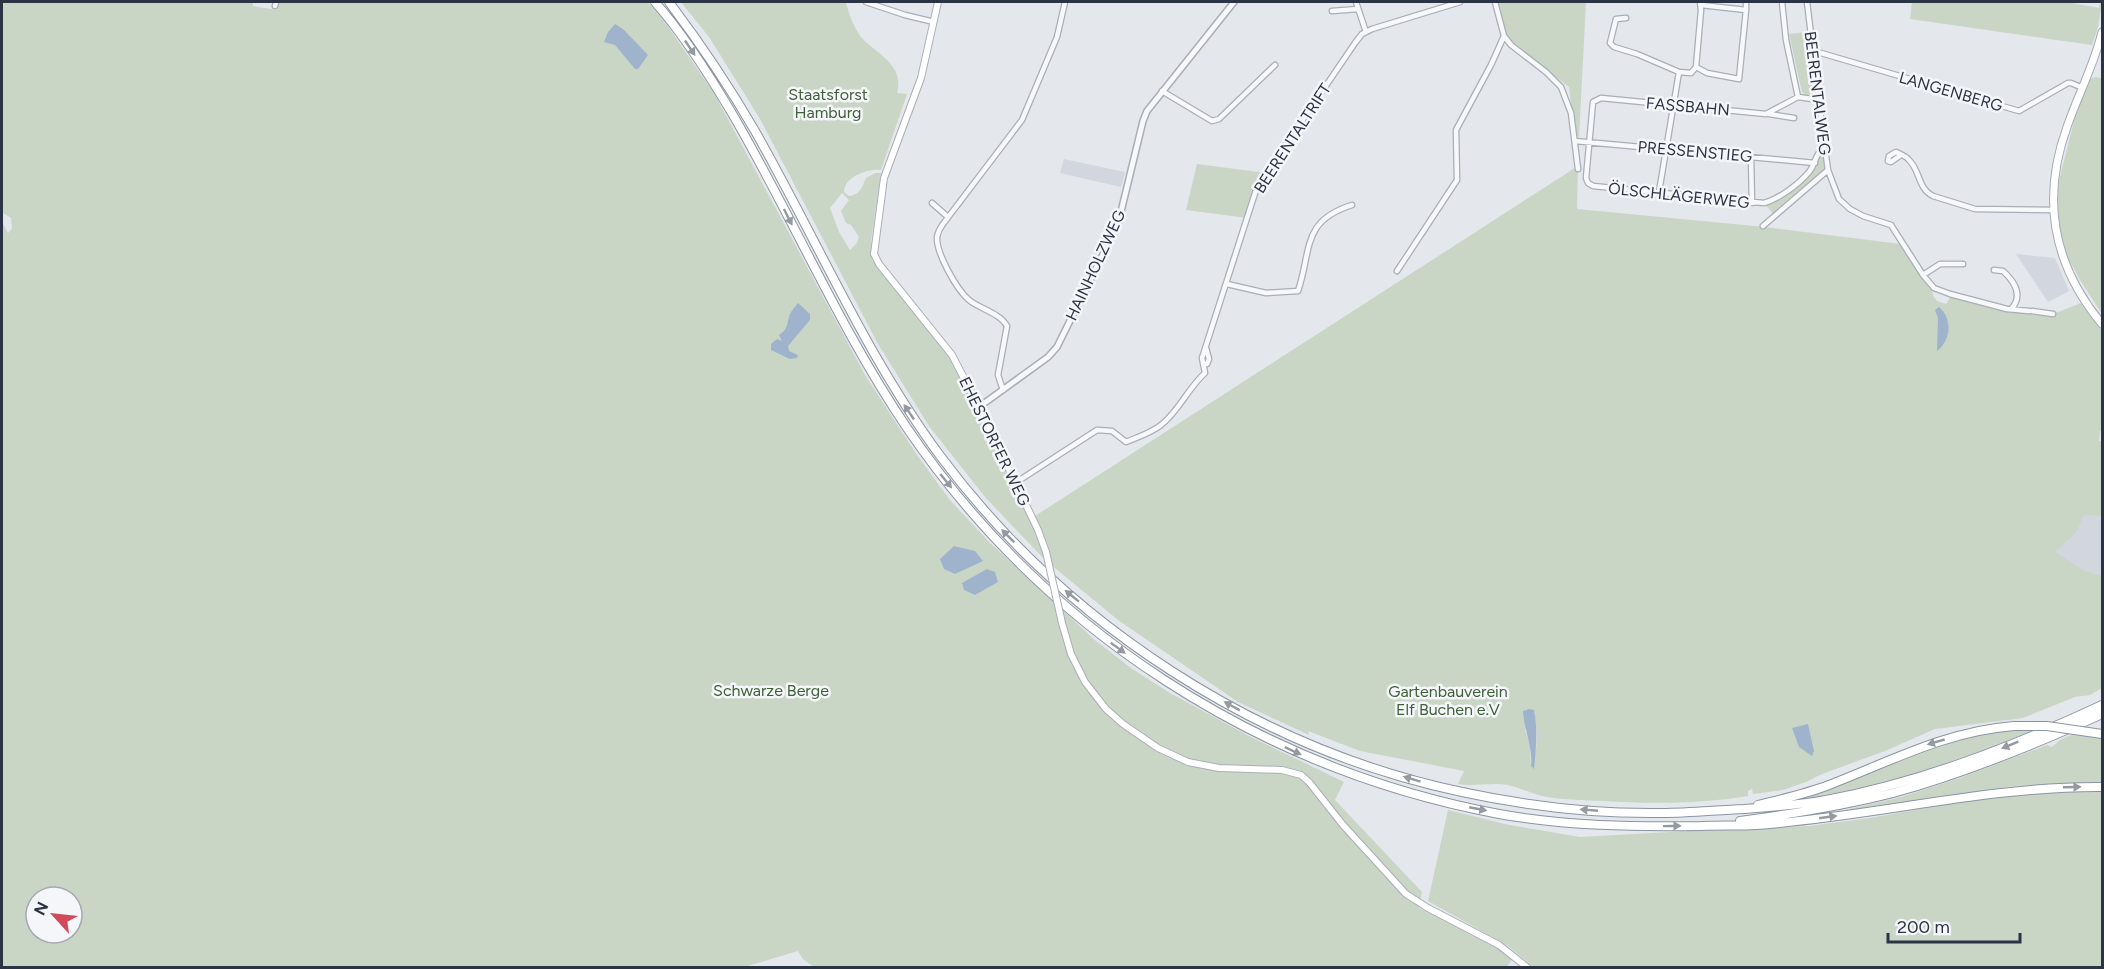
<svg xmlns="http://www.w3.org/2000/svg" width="2104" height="969" font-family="Figtree,sans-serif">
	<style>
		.built { fill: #d2d6de }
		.green { fill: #c9d6c5; fill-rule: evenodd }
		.water { fill: #9fb4cc }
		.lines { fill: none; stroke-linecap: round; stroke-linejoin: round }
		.minor-casing { stroke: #a9aeb7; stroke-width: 7 }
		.tertiary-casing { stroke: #a9aeb7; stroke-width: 8 }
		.secondary-casing { stroke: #a9aeb7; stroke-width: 8 }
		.primary-casing { stroke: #a3abb8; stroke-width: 9 }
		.motorway-casing { stroke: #8b94a3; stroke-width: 10 }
		.minor { stroke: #f7f8fa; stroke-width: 4.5 }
		.tertiary { stroke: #f7f8fa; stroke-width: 5 }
		.secondary { stroke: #fff; stroke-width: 6 }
		.primary { stroke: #fff; stroke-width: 7 }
		.motorway { stroke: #fff; stroke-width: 8 }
		.secondary-bridge-casing { stroke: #a9aeb7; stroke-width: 8; stroke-linecap: butt }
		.motorway-bridge-casing { stroke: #8b94a3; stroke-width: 10; stroke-linecap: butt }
		.secondary-bridge { stroke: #fff; stroke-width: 6 }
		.motorway-bridge { stroke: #fff; stroke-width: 8 }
		.oneway { fill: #959aa2 }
		.labels { text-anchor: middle; stroke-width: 5; stroke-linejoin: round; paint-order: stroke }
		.street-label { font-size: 16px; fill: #2b3445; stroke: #f4f6f9 }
		.park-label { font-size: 16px; fill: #3f6138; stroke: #f4f6f9 }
	</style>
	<rect width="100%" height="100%" fill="#e4e7ec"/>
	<path class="built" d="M1064,159l61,13 -4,15 -61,-14z
		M2016,254l39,4 14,33 -21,11z
		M2084,514l18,2v60l-18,-6 -30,-18 22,-19z"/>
	<path class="green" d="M2,2h251v4l24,4 1,-8h369l11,10 56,81 151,282 52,80 33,45 40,43 106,98 35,27 39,25 79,43 95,46 -9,18 87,92 -3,16 96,47 -9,13h-691l-12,-9 -5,-8 -57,17 -739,-1v-745l6,11 4,-4 -1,-11 -8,-5 -1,1zM36,897h36v36h-36z
		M681,2h165c2,10 8,26 15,35 15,17 44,27 36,56l10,1 -26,76c-13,-2 -37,7 -37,22l5,4c11,-1 13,-9 17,-18l9,-5h6l-10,68 1,19 80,100 80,158 546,-352 -1,43 188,18 136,17 22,36 9,10 1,6 4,5 9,3 5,-8 65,13 37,5 28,-11 21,27v101h-2l-1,10h3v75l-18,-1 -8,18 -21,19 29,18 18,6v112l-12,7 -15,2 -52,21 -88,11 -50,22 -63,23 -16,8 -23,8 -30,4 -1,-5 -4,2v5c-49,8 -97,8 -146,5 -18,-1 -37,-1 -55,-4 -13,-2 -26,-9 -39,-12 -16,-3 -34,2 -50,-1l6,-13 -104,-20 -52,-20 1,4 -71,-33 -120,-82 -74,-61 -59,-62 -56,-71 -51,-82 -118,-225 -51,-82zM842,193l7,7 -8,11 5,12 5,2 8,12 -2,6 -7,7 -11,-18 -9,-24zM1534,710c3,17 5,41 -3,56l-1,-22 -5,-14z
		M1499,2h87l-7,136 -4,-5 -6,-46 -37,-28 -26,-23z
		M1912,2h154l33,6 1,-6h2l-4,25 -6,18 -182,-26z
		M1807,32l7,63h-8l-4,-3 -13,-58z
		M2096,77l6,2v235l-22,-34 -19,-35 -5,-52 20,-80 14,-34z
		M1819,151l4,2 5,17 -53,46 -11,-13 15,-8 30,-23z
		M1197,164l69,9 -6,10 -12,35 -62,-8z
		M1998,731h33c-76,32 -157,58 -239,69l156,-59z
		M2073,734l29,4v44l-87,4 -166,25v-2l52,-12 56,-18 90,-34 5,2 8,-7z
		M2102,789v178h-568l-26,-21 -80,-45 20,-91 61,15 71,12 127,-7 102,-4 61,-8 122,-22z"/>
	<path class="water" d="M615,24l8,5 25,26 -10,14h-3l-20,-24 -11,-3 4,-10z
		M798,303l12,11v6l-22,26 1,5 9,4 -1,3 -7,1 -19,-9v-6l6,-5 5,2 -3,-6c8,-5 8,-10 10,-18 1,-5 6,-10 9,-14z
		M1939,307c14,12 12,33 -2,44l1,-33 -3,-8z
		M954,546l21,5 8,10 -28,13 -11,-5 -4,-10z
		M987,569l8,3 3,10 -23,13 -11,-5 -2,-7z
		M1529,709l5,1c4,19 2,40 0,59l-3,-3c2,-19 -7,-36 -8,-55z
		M1808,724l6,27 -2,5 -13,-9 -7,-19z"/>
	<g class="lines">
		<g class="minor-casing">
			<path id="minor" d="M866,2l39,13 29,7
				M1356,2l10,30
				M1782,2l4,38 12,57
				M1807,2l17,139 4,29 6,16 5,13 11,10 13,7 28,9 32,50 11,13 16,6 57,15 22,2
				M1701,5l45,5v-8
				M275,6l1,-4
				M1332,11l26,-2
				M1626,18l-10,1 -6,24 4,4 23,7 42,18 12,1 5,-6 5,-57 -1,-8
				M1504,36l7,9 35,27 15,15 10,26 7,56
				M1813,53h8l198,58 49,-28h3l12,5
				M1696,67l11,6 32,6 7,-69
				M1162,91l50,30 7,-2 56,-54
				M1819,100l-21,-3 -32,17 -165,-16 -8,4 -7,76 2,5 5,3 171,17c15,-4 35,-19 45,-31 7,-8 6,-20 16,-24
				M1769,114l25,4
				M1575,141l240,22
				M1901,155l-10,7 -3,-1 1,-5 7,-4c4,2 10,4 13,8 11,10 9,29 24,36l42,13 78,1
				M1751,156l1,47
				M1659,192l20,-120
				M932,203l16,14
				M1763,226l65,-56
				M1994,270l9,1c12,11 20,24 9,37
				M1397,271l60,-91 -1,-50 35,-65 13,-29 -9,-34
				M1923,275l17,-11h23
				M1227,284l39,9 32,-2c14,-41 3,-70 54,-86
				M2032,311l21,3
				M1204,364h3l2,-5 -3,-11
				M1003,390l-5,-15 9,-49c-7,-13 -27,-17 -38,-26 -12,-10 -33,-47 -32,-63 1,-5 3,-9 6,-13l79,-104 35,-83 8,-35
				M1015,483l82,-53 15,1 14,11c12,-5 25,-9 35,-17 18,-14 27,-37 44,-52l-3,-15 55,-171 98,-144 7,-9 10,-5 88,-27"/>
		</g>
		<g class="tertiary-casing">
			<path id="tertiary" d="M979,407l69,-50 9,-10 61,-123 25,-103 4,-10 87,-109"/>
		</g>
		<g class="secondary-casing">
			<path id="secondary" d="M938,2l-17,76 -37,100 -10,76 5,10 73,91 27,52 59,123 8,22
				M1062,623l9,31 14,28 21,27 17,15 35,24 30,14 31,6 63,2 19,5 8,7 34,43 63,69 22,14 71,37 29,23"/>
		</g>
		<g class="primary-casing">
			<path id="primary" d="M2102,32c-8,33 -24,63 -35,95 -26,72 -14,138 35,197"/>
		</g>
		<g class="motorway-casing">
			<path id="motorway" d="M655,2c30,34 55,74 78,113 60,103 107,214 174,313 138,203 352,341 592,386 67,12 134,13 202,12 18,-1 37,0 55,-1 116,-8 230,-39 346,-38
				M669,2c31,41 60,84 86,129 62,109 111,225 186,326 125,167 316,292 521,335 65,14 133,22 200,21 28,0 55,-3 82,-4 28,-2 55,-4 82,-9 96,-18 188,-54 276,-95
				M1758,805c24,-6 48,-11 71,-20 62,-24 118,-54 185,-59
				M1740,821c52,-7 103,-15 153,-28 73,-20 141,-48 209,-79"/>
		</g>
		<use href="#minor" class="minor"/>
		<use href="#tertiary" class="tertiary"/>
		<use href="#secondary" class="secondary"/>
		<use href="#primary" class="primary"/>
		<use href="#motorway" class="motorway"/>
		<g class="secondary-bridge-casing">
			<path id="secondary-bridge" d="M1046,552l16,71"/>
		</g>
		<g class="motorway-bridge-casing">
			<path id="motorway-bridge" d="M2014,726h33l55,8"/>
		</g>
		<use href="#secondary-bridge" class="secondary-bridge"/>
		<use href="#motorway-bridge" class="motorway-bridge"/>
	</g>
	<defs><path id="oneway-solid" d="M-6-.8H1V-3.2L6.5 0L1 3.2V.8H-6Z" transform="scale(1.5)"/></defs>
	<g class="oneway">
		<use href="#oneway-solid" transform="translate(690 48) rotate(56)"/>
		<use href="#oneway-solid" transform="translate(788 217) rotate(63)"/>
		<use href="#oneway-solid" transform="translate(909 412) rotate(-124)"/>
		<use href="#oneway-solid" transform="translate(946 481) rotate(51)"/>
		<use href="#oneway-solid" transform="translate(1008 536) rotate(-135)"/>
		<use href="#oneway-solid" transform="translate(1072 596) rotate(-141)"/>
		<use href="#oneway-solid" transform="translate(1118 648) rotate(36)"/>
		<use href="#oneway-solid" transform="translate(1232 706) rotate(-151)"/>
		<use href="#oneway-solid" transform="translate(1936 742) rotate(164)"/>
		<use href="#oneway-solid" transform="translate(2010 745) rotate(158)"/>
		<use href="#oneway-solid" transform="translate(1293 751) rotate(25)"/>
		<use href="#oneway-solid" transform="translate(1412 779) rotate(-163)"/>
		<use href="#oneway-solid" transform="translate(2072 787) rotate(-2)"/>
		<use href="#oneway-solid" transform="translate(1478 809) rotate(11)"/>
		<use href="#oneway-solid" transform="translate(1589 810) rotate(-175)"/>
		<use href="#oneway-solid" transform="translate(1828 817) rotate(-8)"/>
		<use href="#oneway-solid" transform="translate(1672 826) rotate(-1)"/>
	</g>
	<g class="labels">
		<g class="street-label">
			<text transform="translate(1951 91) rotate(16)" y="6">LANGENBERG</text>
			<text transform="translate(1818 93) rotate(83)" y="6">BEERENTALWEG</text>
			<text transform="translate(1688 106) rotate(5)" y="6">FASSBAHN</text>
			<text transform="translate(1292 138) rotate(-57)" y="6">BEERENTALTRIFT</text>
			<text transform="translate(1695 151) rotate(5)" y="6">PRESSENSTIEG</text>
			<text transform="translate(1679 195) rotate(6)" y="6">ÖLSCHLÄGERWEG</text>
			<text transform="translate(1095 265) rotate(-65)" y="6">HAINHOLZWEG</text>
			<text transform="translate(995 441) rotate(64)" y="6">EHESTORFER WEG</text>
		</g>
		<g class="park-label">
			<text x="828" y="100">Staatsforst<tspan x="828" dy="18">Hamburg</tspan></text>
			<text x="771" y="696">Schwarze Berge</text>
			<text x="1448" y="697">Gartenbauverein<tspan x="1448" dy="18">Elf Buchen e.V</tspan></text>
		</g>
	</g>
	<rect width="2104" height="969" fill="none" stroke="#2b3445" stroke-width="6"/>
	<g transform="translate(54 915) rotate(297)"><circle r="28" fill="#f4f6f9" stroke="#a4a8b1" stroke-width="1.5"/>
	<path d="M0-4.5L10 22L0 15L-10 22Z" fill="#d1495b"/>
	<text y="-9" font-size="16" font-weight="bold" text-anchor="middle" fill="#2b3445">N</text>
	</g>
	<path d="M1888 933v9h132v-9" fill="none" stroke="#2b3445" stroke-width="3"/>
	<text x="1897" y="933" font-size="18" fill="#2b3445" stroke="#f4f6f9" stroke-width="4.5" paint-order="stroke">200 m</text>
</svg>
